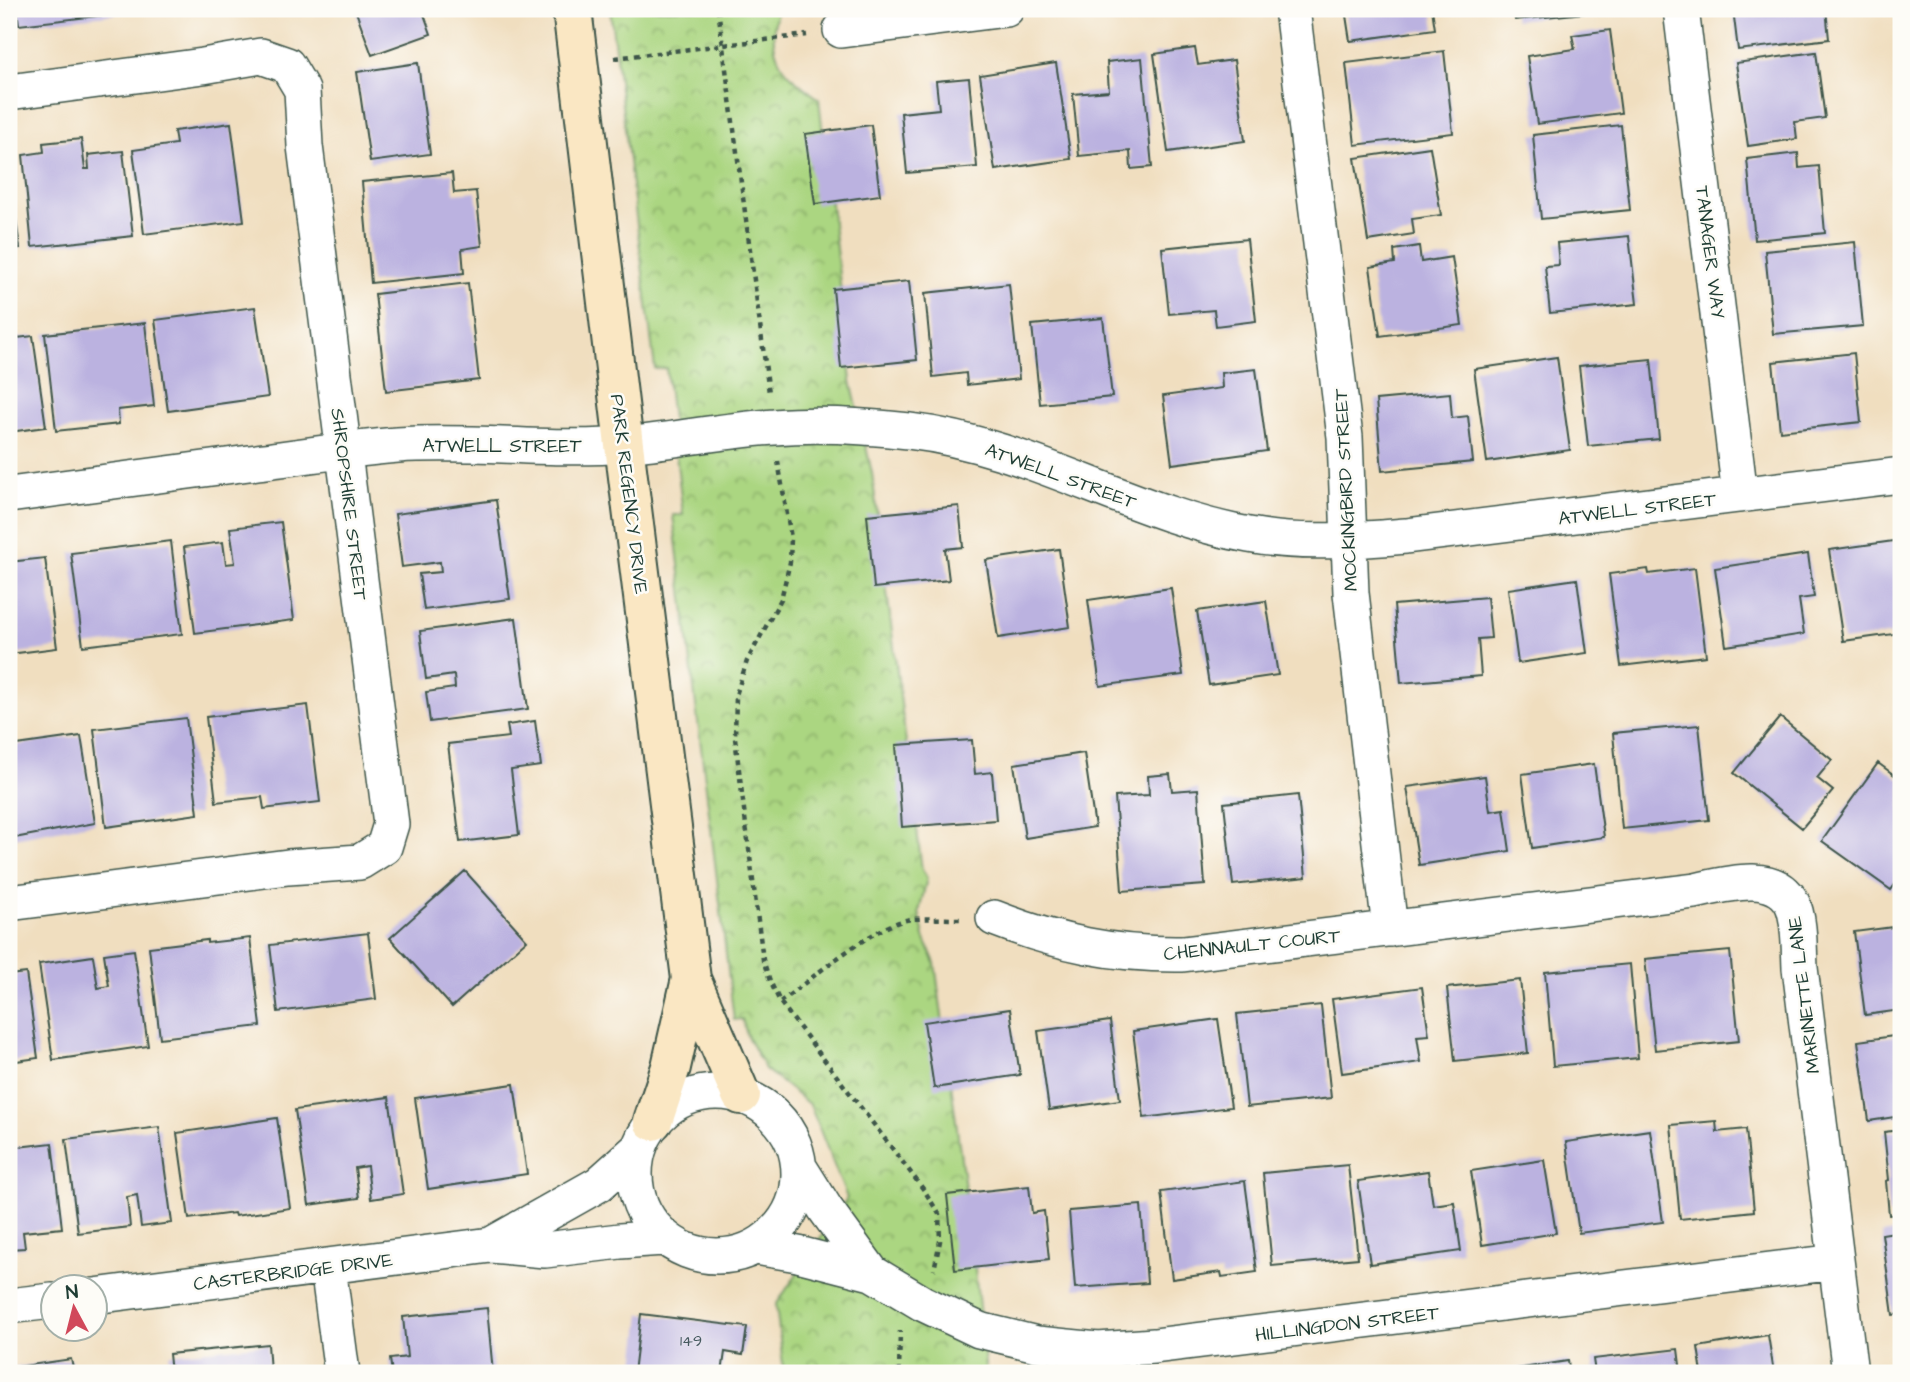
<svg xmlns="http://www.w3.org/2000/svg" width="1910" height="1382" font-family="'Architects Daughter',sans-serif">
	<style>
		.park { fill: url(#park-crowns); stroke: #658a5a; stroke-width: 2 }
		.building { fill: #bbb2e0 }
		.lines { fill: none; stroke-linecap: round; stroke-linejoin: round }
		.street-casing { stroke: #3e5549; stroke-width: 38 }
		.secondary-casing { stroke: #3e5549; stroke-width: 42 }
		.path { stroke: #3e5549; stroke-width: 4.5; stroke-dasharray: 5 5; stroke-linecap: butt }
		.street { stroke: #fff; stroke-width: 35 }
		.secondary { stroke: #fae7c3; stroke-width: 38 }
		.labels { text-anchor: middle; stroke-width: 5; stroke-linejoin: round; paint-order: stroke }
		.number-label { font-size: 16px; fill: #465a5f }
		.street-label { font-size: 19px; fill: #1f3d34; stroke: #fdfcf7 }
	</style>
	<defs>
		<pattern id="park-crowns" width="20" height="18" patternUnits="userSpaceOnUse" patternTransform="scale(1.75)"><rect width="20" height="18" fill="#abd681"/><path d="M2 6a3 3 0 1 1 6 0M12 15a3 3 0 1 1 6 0" fill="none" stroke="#8baf6a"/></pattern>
	</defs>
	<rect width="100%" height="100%" fill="#fdfcf7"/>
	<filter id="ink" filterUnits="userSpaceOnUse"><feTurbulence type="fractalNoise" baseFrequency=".0143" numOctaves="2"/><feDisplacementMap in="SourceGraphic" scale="14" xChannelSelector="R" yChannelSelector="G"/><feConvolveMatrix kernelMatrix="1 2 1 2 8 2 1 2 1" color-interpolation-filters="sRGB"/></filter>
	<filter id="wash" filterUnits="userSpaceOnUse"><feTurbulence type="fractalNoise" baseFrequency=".00686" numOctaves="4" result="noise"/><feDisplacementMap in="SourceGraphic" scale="28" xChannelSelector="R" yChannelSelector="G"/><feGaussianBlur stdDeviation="1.57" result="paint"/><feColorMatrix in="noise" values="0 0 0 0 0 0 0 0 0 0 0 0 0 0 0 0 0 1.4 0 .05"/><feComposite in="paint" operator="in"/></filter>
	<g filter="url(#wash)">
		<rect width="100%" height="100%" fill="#f0debf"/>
		<path class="park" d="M610,9h168c-14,47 6,64 41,90l32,282 21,92 50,397 5,8 -8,34 5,25 11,26 37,278 14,132h-202l-8,-68 71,-107 -37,-93 -45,-36 -17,-31 -6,-19 -8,1 -61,-505h10l-17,-147 -11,1z"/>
		<g id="blocks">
			<path class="building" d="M17,9h98l1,5 -97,11z
				M355,9h67l9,25 -59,21z
				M1345,9h87l3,20 -85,12z
				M1513,9h91v2l-89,9z
				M1733,9h93l3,30 -91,11z
				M1610,30l11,83 -84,11 -10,-68 48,-7 -3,-14z
				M1195,48l3,17 36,-5 11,81 -77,11 -14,-98z
				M1444,51l9,82 -98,12 -9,-82z
				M1816,52l9,66 -30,4 2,17 -49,7 -12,-83z
				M1142,58l10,109 -21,2 -1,-18 -51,5 -6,-62 36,-3 -2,-29z
				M418,63l12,91 -60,8 -13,-90z
				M1056,63l15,96 -76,11 -15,-95z
				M969,78l8,89 -70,6 -6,-60 38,-4 -3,-28z
				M231,123l13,98 -100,13 -11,-84 43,-6 -2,-13z
				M871,125l9,70 -65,9 -10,-70z
				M1621,125l9,85 -89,9 -8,-84z
				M81,139l4,30h4l-1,-14 35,-4 10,85 -101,11 -9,-92 21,-3 -1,-9z
				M1430,147l11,68 -29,4 2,15 -46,7 -13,-83z
				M1798,153l1,15 20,-2 6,67 -70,7 -8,-81z
				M9,168l11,80 -11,1z
				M452,173l2,20 22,-2 6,55 -20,3 2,24 -93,10 -9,-101z
				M1629,236l8,68 -87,9 -5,-47 14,-1 -2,-22z
				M1247,239l9,82 -40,5 -2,-16 -45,4 -7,-66z
				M1855,242l8,84 -90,8 -8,-83z
				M1419,246l2,16 31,-5 10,68 -82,11 -10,-69 25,-4 -1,-13z
				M909,281l8,79 -76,8 -8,-79z
				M468,283l11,97 -93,11 -11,-97z
				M1009,284l10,95 -52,6 -1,-12 -33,4 -8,-84z
				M255,307l13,90 -100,14 -13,-91z
				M1103,318l9,79 -72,7 -8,-79z
				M145,323l9,83 -36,4 1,14 -63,7 -11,-97z
				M33,336l13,91 -37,5v-93z
				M1854,353l7,69 -81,9 -7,-69z
				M1557,357l13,93 -83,12 -13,-93z
				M1651,359l8,80 -71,7 -9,-80z
				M1256,369l11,82 -95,13 -9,-68 59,-8 -1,-15z
				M1450,393l2,25 16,-2 5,46 -91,9 -6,-71z
				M496,500l14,99 -86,11 -5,-36 22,-2 -1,-10 -38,5 -7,-53z
				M959,506l4,41 -18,2 4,31 -75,8 -7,-73z
				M281,522l13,98 -99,13 -11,-86 39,-5 3,22 9,-1 -5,-35z
				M1901,540v93l-58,8 -14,-91z
				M171,541l11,93 -99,12 -12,-93z
				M1059,549l11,78 -72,11 -12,-78z
				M1808,554l6,43 -15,2 5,35 -78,12 -11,-78z
				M45,558l12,90 -48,6v-92z
				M1695,568l11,88 -85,10 -12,-92 39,-5 1,5z
				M1577,579l10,74 -69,10 -10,-74z
				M1171,588l12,87 -83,11 -12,-86z
				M1487,597l4,41 -13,1 3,37 -80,7 -7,-78z
				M1266,601l12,74 -69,10 -12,-74z
				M516,618l12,91 -98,13 -4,-30 29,-4 -1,-13 -28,4 -6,-48z
				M308,705l12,97 -56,7 -2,-12 -46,5 -10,-85z
				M1780,717l52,43 -15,18 16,13 -31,37 -68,-55z
				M186,718l12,96 -92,13 -12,-98z
				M535,721l6,45 -30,4 8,65 -59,7 -12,-98 61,-7 -2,-12z
				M1699,725l10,95 -87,9 -9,-96z
				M81,736l14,87 -86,16v-93z
				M972,740l3,34 17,-2 4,48 -94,7 -6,-82z
				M1084,753l11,74 -70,11 -11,-74z
				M1878,763l23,17v96l-10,14 -69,-49z
				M1594,764l10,73 -72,11 -10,-74z
				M1170,774l2,17 26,-2 7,96 -83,6 -7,-94 34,-2 -1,-19z
				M1485,776l5,35 14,-2 6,42 -91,14 -12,-78z
				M1298,795l8,82 -73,8 -9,-82z
				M465,871l62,69 -75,67 -62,-69z
				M1901,926v84l-36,5 -11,-83z
				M368,933l8,66 -98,13 -8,-67z
				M250,938l11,88 -101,12 -11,-91 58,-7v3z
				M134,950l14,96 -95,14 -14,-96 54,-8 5,32 11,-2 -5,-32z
				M1730,951l9,90 -84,9 -10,-91z
				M1630,964l8,94 -85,8 -8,-94z
				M26,973l12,85 -29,4v-87z
				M1520,980l8,73 -73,8 -8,-73z
				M1422,987l7,48 -12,1 4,26 -79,11 -10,-74z
				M1321,1005l10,93 -84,9 -10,-93z
				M1010,1009l10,66 -86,13 -10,-66z
				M1218,1019l13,88 -87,11 -11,-87z
				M1110,1021l10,79 -71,10 -11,-79z
				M1901,1035v81l-32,5 -11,-80z
				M514,1084l13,90 -99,15 -13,-91z
				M389,1097l14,97 -32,5 -4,-33 -12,2 4,30 -50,7 -14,-95z
				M277,1118l13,90 -55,8 -1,-3 -45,6 -12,-86z
				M1716,1121l1,11 29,-3 8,82 -74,8 -9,-94z
				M159,1127l13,96 -31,4 -4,-32 -10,2 3,30 -52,6 -12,-94z
				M1650,1130l13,92 -84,11 -13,-91z
				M1901,1130v84l-12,1 -3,-34 3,-1 -5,-48z
				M52,1143l10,85 -39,4 2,16 -16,1v-101z
				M1544,1160l12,73 -74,12 -11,-74z
				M1348,1165l10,93 -86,8 -9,-93z
				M1428,1171l5,34 21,-3 7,49 -91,13 -12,-83z
				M1245,1181l12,91 -35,5 -1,-5 -49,7 -11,-87z
				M1029,1186l3,27 12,-2 5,48 -94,11 -8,-75z
				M1141,1205l6,78 -72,5 -6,-77z
				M1901,1231v83l-8,1 -11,-81z
				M487,1308l6,65h-101l-2,-14 17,-2 -4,-40z
				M641,1314l106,13 -4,28 -18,-3 -3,21h-88z
				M1768,1335l6,38h-72l-4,-26z
				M268,1344l2,27 -17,2h-82l-2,-19z
				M1678,1349l3,24h-86l-2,-14z
				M71,1359l3,14h-65v-5z
				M1568,1361l2,12h-74v-1z"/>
		</g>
	</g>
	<g filter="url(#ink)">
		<use href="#blocks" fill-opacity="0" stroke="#3e5549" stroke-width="2"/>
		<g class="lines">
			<g class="street-casing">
				<path id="street" d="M1292,9l53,428 6,156 39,336
					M1681,9l59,486
					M841,30l165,-21
					M9,92l194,-26 58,-10 26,9 15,25 3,56 86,678 -7,23 -24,15 -72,5 -279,36
					M9,495c80,-10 160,-21 240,-32 49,-6 99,-14 149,-18 76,-5 152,6 228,0 49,-5 98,-15 148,-18 45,-4 91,-1 135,4 120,14 223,83 340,104 52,10 105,5 157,1l495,-61
					M994,918c64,25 120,37 189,36l512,-63c28,-6 80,-22 97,12 8,16 7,47 8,65l50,405
					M635 1174a82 82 0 1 1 164 0a82 82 0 1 1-164 0Z
					M799,1167l27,43 46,63
					M491,1245l108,-61 38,-34
					M756,1247l42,7 74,19 50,30 57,27 58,14 61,6 56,-4 682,-84
					M328,1267l14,106
					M94,1296l397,-51 54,5 75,-9 43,-3
					M9,1306l43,-5"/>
			</g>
			<g class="secondary-casing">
				<path id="secondary" d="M572,9l52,436 67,534 50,116
					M653,1121l18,-54 20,-88"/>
			</g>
			<path class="path" d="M718,9l51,384
				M615,58l192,-23
				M778,461l13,77 -1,24 -9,37 -34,62 -11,34 -1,43 28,222 7,21 10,21 144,188 15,24 1,27 -6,29
				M780,1002c30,-22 97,-80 132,-83 16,-1 33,0 49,0
				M899,1373l1,-42"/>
			<use href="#street" class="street"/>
			<use href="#secondary" class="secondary"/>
		</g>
	</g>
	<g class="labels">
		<g class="number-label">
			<text x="691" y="1346">149</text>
		</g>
		<g class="street-label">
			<text transform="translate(1711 252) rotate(83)" y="7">TANAGER WAY</text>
			<text x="502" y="452">ATWELL STREET</text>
			<text transform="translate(1061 475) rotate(20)" y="7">ATWELL STREET</text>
			<text transform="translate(1345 490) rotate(-93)" y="7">MOCKINGBIRD STREET</text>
			<text transform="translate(630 494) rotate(83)" y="7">PARK REGENCY DRIVE</text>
			<text transform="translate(350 504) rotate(83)" y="7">SHROPSHIRE STREET</text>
			<text transform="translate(1637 508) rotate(-7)" y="7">ATWELL STREET</text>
			<text transform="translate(1252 944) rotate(-6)" y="7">CHENNAULT COURT</text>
			<text transform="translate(1803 995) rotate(-97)" y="7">MARINETTE LANE</text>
			<text transform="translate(293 1271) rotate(-7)" y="7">CASTERBRIDGE DRIVE</text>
			<text transform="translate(1347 1323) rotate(-7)" y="7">HILLINGDON STREET</text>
		</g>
	</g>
	<rect width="1910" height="1382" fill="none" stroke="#fdfcf7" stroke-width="35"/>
	<g transform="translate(74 1308) rotate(353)"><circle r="33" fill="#fdfcf7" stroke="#a4b0a9" stroke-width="2"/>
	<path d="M0-5L12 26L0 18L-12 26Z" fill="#d1495b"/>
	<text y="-10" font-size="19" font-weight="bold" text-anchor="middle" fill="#1f3d34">N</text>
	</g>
</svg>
